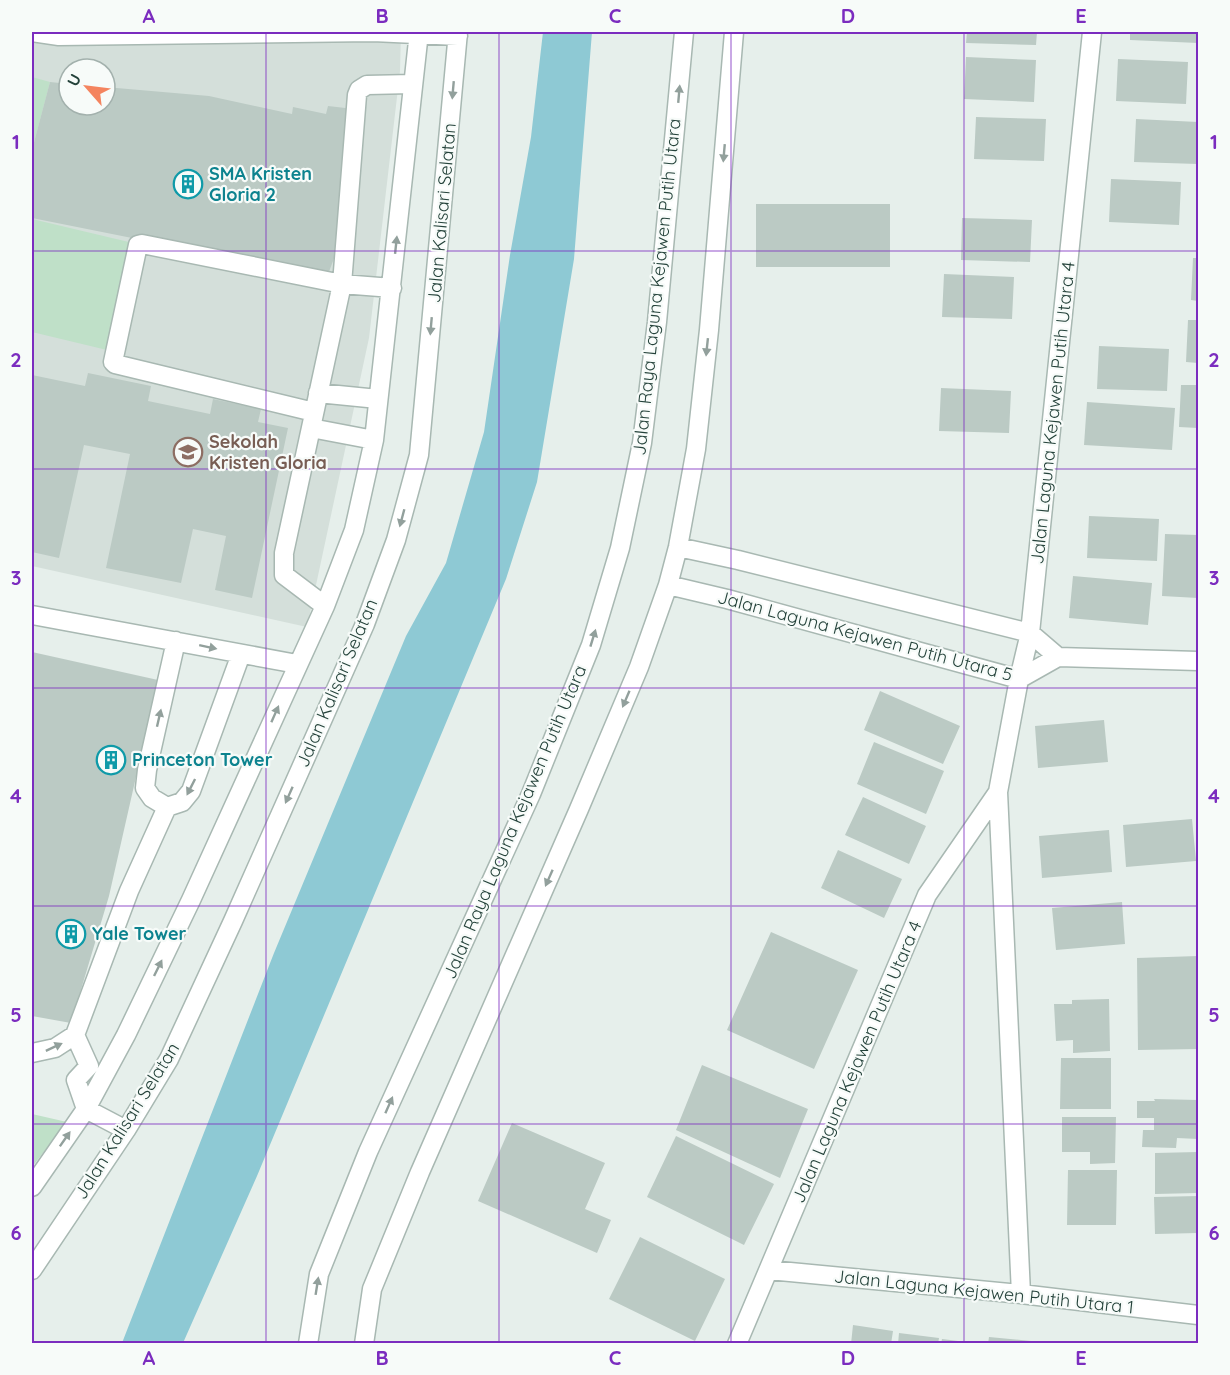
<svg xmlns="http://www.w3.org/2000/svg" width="1230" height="1375" font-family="Quicksand,sans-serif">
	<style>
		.built { fill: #d4dfda; fill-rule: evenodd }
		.green { fill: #bfe0c8 }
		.water { fill: #8ec9d4 }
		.building { fill: #bbcac4 }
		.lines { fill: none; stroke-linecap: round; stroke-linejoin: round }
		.minor-casing { stroke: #a8b8b2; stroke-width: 21 }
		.minor { stroke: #fff; stroke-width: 18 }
		.oneway { fill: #92a09c }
		.grid { fill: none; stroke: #7b2cbf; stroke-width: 1.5; stroke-opacity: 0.55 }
		.labels { text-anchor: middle; stroke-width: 4.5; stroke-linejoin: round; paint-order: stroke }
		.culture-label { font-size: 18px; font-weight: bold; fill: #0d838f; stroke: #f7fbf9; text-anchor: start }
		.street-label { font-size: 18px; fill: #24423a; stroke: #f7fbf9 }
		.education-label { font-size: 18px; font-weight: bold; fill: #785e54; stroke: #f7fbf9; text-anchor: start }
		.neatline { fill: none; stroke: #7b2cbf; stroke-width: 2 }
		.grid-label { font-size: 20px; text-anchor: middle; font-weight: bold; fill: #7b2cbf }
	</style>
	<rect width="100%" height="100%" fill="#e6efeb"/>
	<path class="built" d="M32,32h369l-1,39 -31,267 -62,289 -275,-61zM69,69h36v36h-36z"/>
	<path class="green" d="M32,77l18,5 -18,68z
		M32,219l101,24 -26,107 -75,-18z
		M32,1114l35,8 -35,45z"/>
	<path class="water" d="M543,32h49l-18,227 -37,223 -31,97 -249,597 -74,167h-61l152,-390 132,-317 40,-73 38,-131 26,-177 21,-118z"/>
	<path class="building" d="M967,32h70l-1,13 -70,-2z
		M1130,32h68v11l-68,-3z
		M966,57l70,3 -2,42 -70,-3z
		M1118,59l70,3 -2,42 -70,-3z
		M50,82l19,2v21h36v-18l104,9 83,18 1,-7 33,7 2,-8 26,3 -15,136 -12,32 -295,-59v-68z
		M976,117l70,2 -2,42 -70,-2z
		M1136,119l62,3v42l-64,-2z
		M1111,179l70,3 -2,43 -70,-3z
		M756,204h134v63h-134z
		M962,218l70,2 -2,42 -69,-2z
		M1193,258h5v43l-7,-1z
		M944,274l70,3 -2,42 -70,-2z
		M1188,320h10v43l-12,-1z
		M1099,346l70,3 -2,42 -70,-2z
		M88,373l63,13 -3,15 62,13 3,-15 48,10 -3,13 30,6 -36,170 -37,-8 11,-54 -33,-7 -12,54 -75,-15 24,-114 -46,-9 -25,113 -27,-6v-177l53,11z
		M1181,385h17v43l-19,-1z
		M941,388l70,3 -2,42 -70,-2z
		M1087,402l88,6 -3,42 -88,-5z
		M1089,516l70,3 -2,42 -70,-3z
		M1165,534l33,1v63l-36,-2z
		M1073,576l79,7 -4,42 -79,-7z
		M32,652l126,28 -49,216 -38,127 -39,-7z
		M880,691l80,35 -17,38 -79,-34z
		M1104,720l4,42 -70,6 -3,-42z
		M874,742l70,29 -18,43 -69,-30z
		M863,797l63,29 -17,38 -64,-29z
		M1192,819l4,42 -70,6 -3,-42z
		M1109,830l3,42 -70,6 -3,-42z
		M838,850l64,29 -18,39 -63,-30z
		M1122,902l3,42 -69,6 -4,-42z
		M771,932l87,38 -44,99 -87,-39z
		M1198,956v93l-60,1 -1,-92z
		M1109,999l1,52 -37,2v-13l-17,1 -2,-37h18v-4z
		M1061,1058h50v51h-51z
		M702,1065l106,44 -28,69 -104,-48z
		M1154,1099l44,1v39l-21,-1 -1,10 -34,-1 1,-17h11v-12h-17v-17h18z
		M1062,1117h54l-1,46 -25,1v-12h-28z
		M512,1123l93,40 -20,46 26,11 -14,33 -119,-52z
		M676,1136l98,48 -30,61 -97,-48z
		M1198,1152v41l-43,1v-41z
		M1068,1170h49l-1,55h-49z
		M1198,1196v37l-43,1 -1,-37z
		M640,1237l85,42 -30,62 -86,-42z
		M853,1325l40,6 -2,13h-40z
		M899,1333l40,5 -1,6h-40z
		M989,1337l42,4 -1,3h-42z
		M942,1339l24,3v2h-25z"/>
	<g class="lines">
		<g class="minor-casing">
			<path id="minor" d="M32,32l27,4 314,-4
				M373,32l85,4
				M318,393l60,6
				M314,412l-199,-48 -2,-2 25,-117 4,-1 200,40 50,4
				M311,428l63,12
				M678,547l60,13 292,73 28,24
				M668,585l59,14 292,80 39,-22 140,4
				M325,606l-41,-31v-22l58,-269 15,-189 2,-5 8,-5 45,-1
				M32,615l265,49
				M998,792l23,502
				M167,807l-15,-9 -7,-10 2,-18 29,-129
				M75,1035l14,31 -13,14 10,29 40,21
				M32,1053l23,-5 20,-13 54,-144 38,-84 15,-5 9,-11 50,-137
				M32,1187l54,-78 40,-74 65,-135 134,-294 29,-76 20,-90 45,-408
				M32,1270l94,-140 43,-71 64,-138 132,-297 31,-84 23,-85 39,-423
				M769,1270l252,24 177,21
				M308,1344l11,-70 49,-122 163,-358 60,-149 29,-97 22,-105 15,-121 27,-290
				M364,1344l8,-55 48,-117 159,-363 60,-142 29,-82 10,-38 18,-98 13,-119 25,-298
				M737,1344l190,-449 71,-103 21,-113 11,-46 62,-601"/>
		</g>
		<use href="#minor" class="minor"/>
	</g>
	<defs><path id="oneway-solid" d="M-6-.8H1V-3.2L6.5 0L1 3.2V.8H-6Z" transform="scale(1.5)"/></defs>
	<g class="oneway">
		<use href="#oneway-solid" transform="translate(453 90) rotate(95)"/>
		<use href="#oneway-solid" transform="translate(679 94) rotate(-85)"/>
		<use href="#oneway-solid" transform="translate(724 153) rotate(95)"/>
		<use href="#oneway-solid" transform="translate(396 245) rotate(-84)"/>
		<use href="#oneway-solid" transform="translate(431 326) rotate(95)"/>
		<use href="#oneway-solid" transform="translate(707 347) rotate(96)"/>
		<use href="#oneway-solid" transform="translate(402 518) rotate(105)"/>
		<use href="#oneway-solid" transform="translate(593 638) rotate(-73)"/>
		<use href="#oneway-solid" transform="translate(208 647) rotate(12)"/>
		<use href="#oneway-solid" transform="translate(626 699) rotate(113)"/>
		<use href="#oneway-solid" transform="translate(275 714) rotate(-66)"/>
		<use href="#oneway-solid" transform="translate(159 718) rotate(-77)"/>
		<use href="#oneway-solid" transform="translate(191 787) rotate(117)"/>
		<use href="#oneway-solid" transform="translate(289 795) rotate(114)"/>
		<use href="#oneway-solid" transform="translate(549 878) rotate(114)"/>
		<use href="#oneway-solid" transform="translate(158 968) rotate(-64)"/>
		<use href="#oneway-solid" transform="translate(54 1047) rotate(-25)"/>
		<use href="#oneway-solid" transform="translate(389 1105) rotate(-66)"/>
		<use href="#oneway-solid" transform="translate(65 1139) rotate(-55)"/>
		<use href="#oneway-solid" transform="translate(317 1286) rotate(-81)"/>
	</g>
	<path class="grid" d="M266,32v1312M499,32v1312M731,32v1312M964,32v1312M32,251h1166M32,469h1166M32,688h1166M32,906h1166M32,1124h1166"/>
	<defs>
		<g id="building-ring" transform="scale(1.5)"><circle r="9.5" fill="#f7fbf9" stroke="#0f9aa8" stroke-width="1.5"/><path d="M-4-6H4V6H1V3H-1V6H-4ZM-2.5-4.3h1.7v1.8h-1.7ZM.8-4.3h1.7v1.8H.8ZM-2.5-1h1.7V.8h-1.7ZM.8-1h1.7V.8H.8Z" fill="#0f9aa8"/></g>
		<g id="school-ring" transform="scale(1.5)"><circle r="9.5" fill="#f7fbf9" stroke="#8d6e63" stroke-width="1.5"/><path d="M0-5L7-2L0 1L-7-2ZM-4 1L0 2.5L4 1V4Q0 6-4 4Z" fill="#8d6e63"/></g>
	</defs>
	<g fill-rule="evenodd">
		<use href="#building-ring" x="188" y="184"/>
		<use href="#school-ring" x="188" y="452"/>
		<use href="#building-ring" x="111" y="760"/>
		<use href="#building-ring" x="71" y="934"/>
	</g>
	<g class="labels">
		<g class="culture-label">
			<text x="209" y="180">SMA Kristen<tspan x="209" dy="21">Gloria 2</tspan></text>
			<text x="132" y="766">Princeton Tower</text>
			<text x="92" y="940">Yale Tower</text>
		</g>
		<g class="street-label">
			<text transform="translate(442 213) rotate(-85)" y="6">Jalan Kalisari Selatan</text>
			<text transform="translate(657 287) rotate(-84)" y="6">Jalan Raya Laguna Kejawen Putih Utara</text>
			<text transform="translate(1053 413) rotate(-84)" y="6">Jalan Laguna Kejawen Putih Utara 4</text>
			<text transform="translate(865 636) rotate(15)" y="6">Jalan Laguna Kejawen Putih Utara 5</text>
			<text transform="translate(337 683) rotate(-67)" y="6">Jalan Kalisari Selatan</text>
			<text transform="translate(515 822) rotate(-67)" y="6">Jalan Raya Laguna Kejawen Putih Utara</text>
			<text transform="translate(857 1062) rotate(-67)" y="6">Jalan Laguna Kejawen Putih Utara 4</text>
			<text transform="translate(127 1121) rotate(-58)" y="6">Jalan Kalisari Selatan</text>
			<text transform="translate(984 1292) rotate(6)" y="6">Jalan Laguna Kejawen Putih Utara 1</text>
		</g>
		<g class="education-label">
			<text x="209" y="448">Sekolah<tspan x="209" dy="21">Kristen Gloria</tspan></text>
		</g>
	</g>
	<rect width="1230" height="1375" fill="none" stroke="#f7fbf9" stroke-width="66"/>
	<g transform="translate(87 87) rotate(298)"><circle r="28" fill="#f7fbf9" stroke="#a3b1ad" stroke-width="1.5"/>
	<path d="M0-4.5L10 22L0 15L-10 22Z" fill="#f4845f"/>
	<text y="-9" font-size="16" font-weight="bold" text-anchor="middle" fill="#24423a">U</text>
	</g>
	<rect x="33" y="33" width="1164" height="1309" class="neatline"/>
	<g class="grid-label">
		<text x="149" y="23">A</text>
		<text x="382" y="23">B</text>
		<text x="615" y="23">C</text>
		<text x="848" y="23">D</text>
		<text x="1081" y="23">E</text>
		<text x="16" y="149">1</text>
		<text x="1214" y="149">1</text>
		<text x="16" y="367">2</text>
		<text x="1214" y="367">2</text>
		<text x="16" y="585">3</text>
		<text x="1214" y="585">3</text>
		<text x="16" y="803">4</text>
		<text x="1214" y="803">4</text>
		<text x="16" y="1022">5</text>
		<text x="1214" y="1022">5</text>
		<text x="16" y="1240">6</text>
		<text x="1214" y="1240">6</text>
		<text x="149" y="1365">A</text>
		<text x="382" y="1365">B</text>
		<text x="615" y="1365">C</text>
		<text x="848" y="1365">D</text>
		<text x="1081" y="1365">E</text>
	</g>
</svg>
